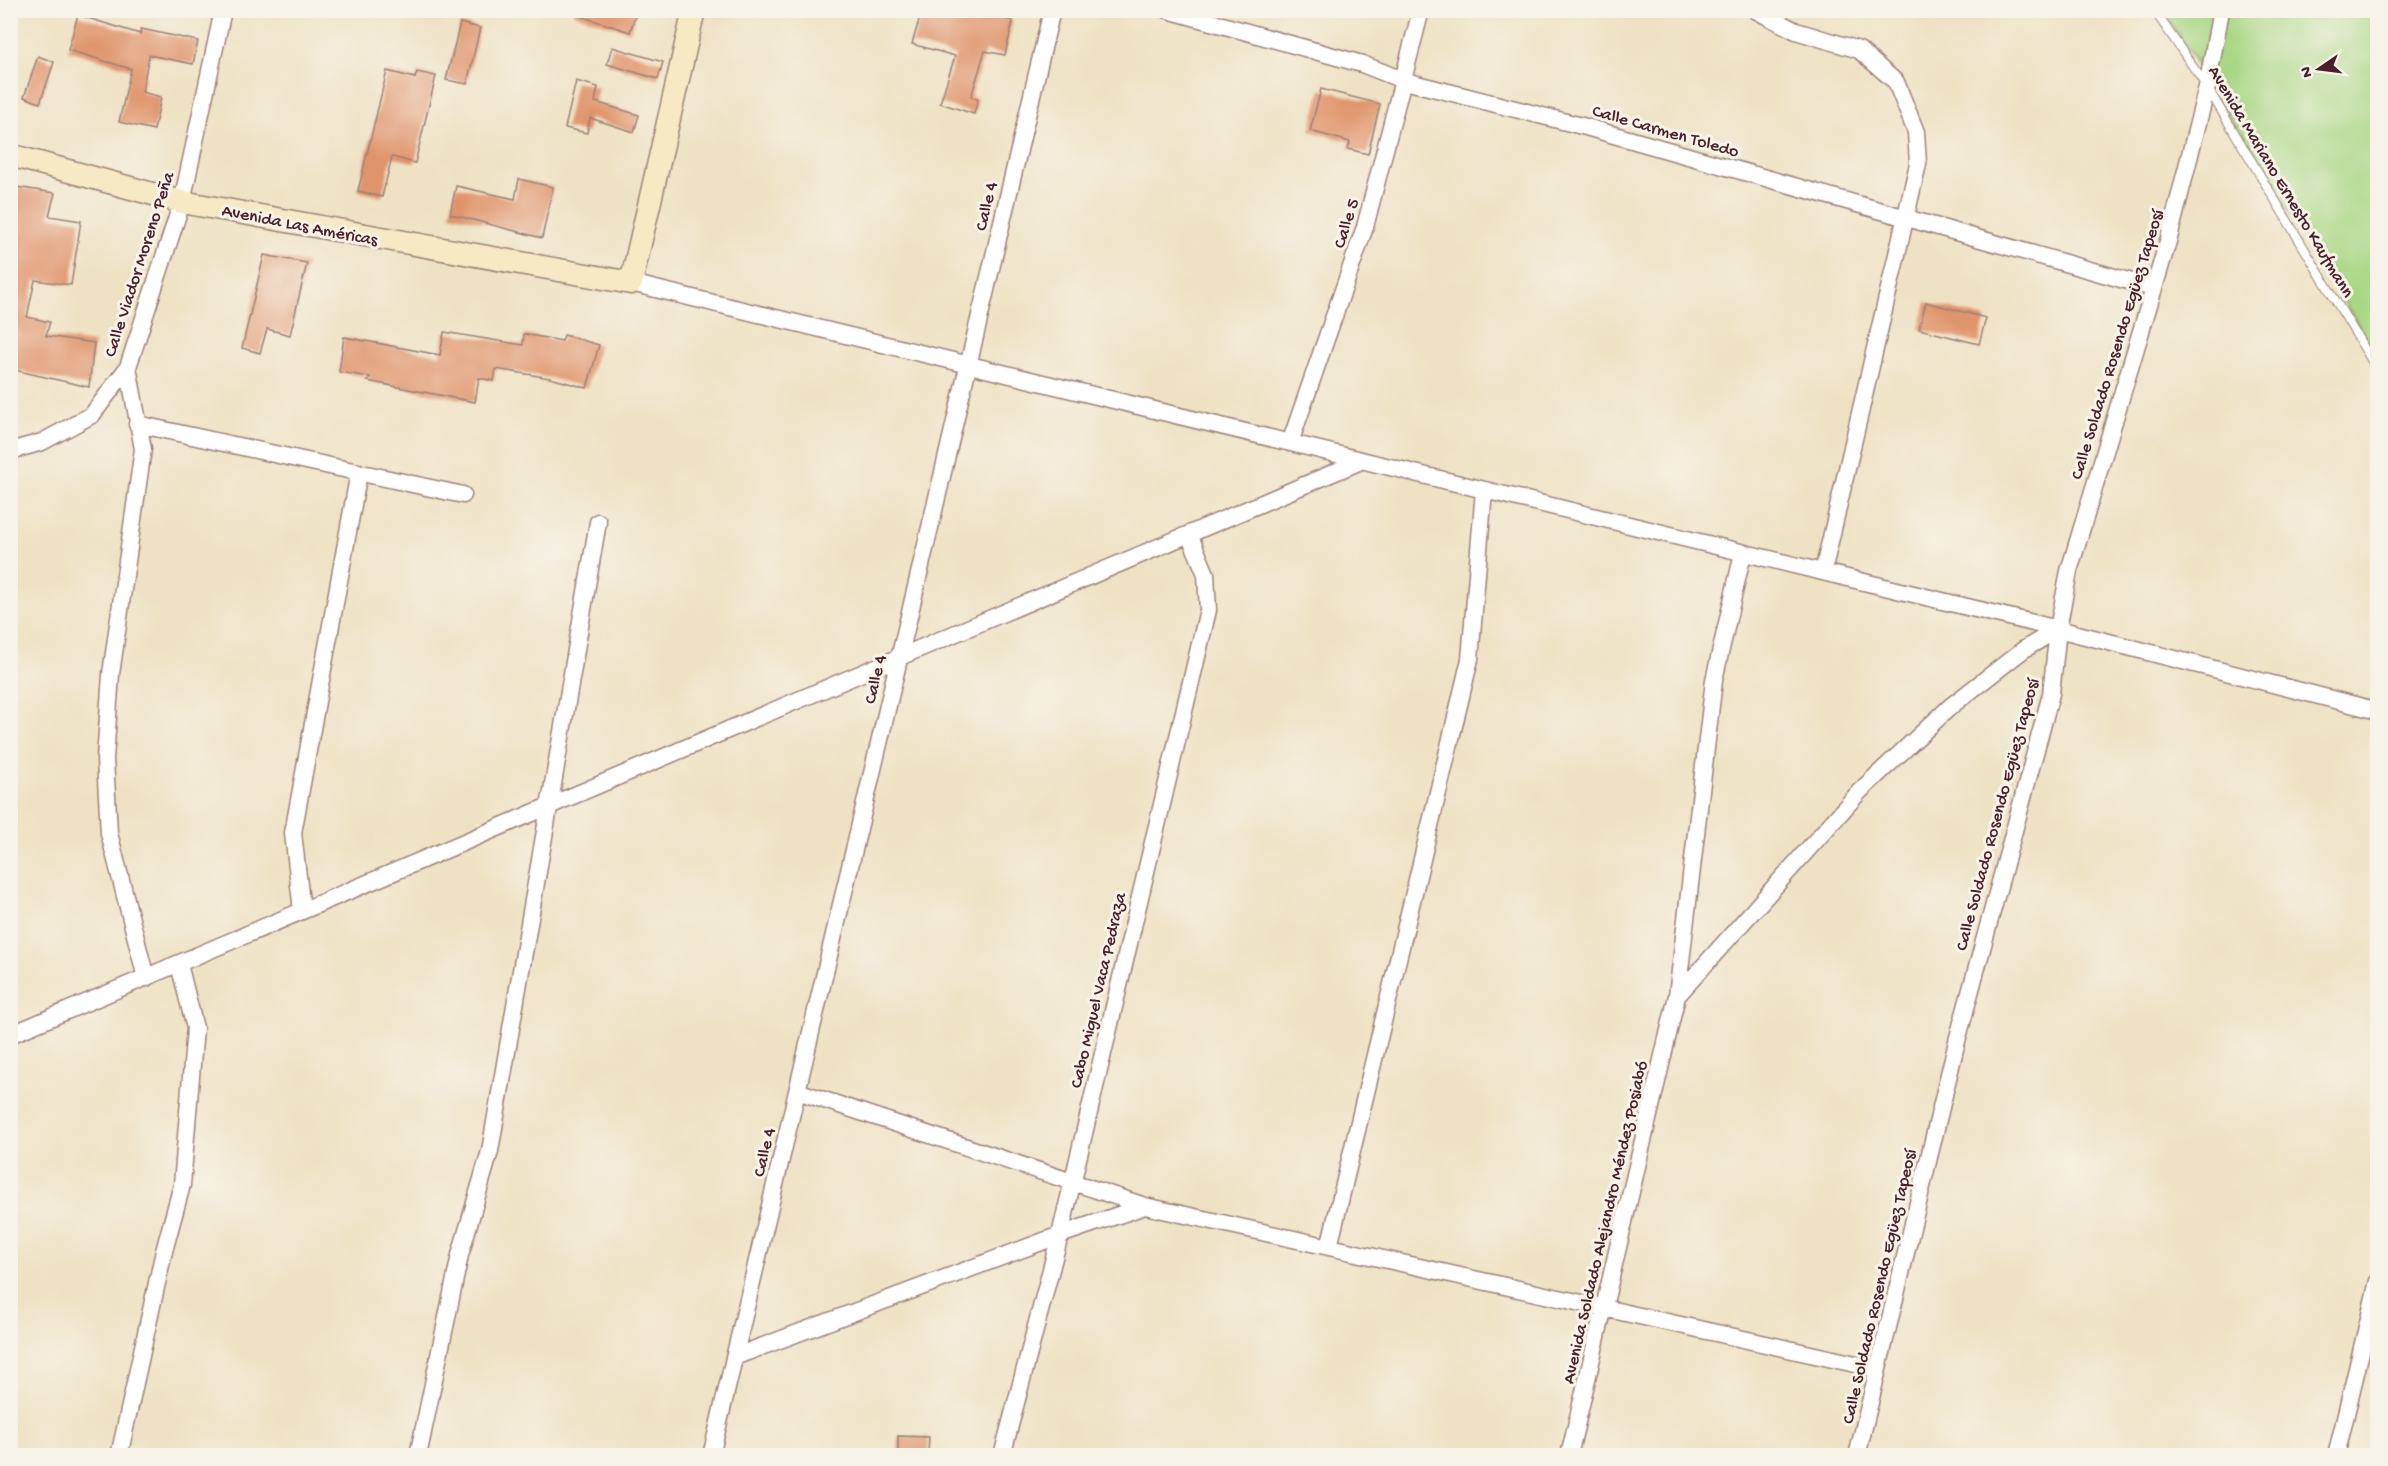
<svg xmlns="http://www.w3.org/2000/svg" width="2388" height="1466" font-family="'Gochi Hand',sans-serif">
	<style>
		.green { fill: #a8d784; stroke: #797b58; stroke-width: 1.5 }
		.building { fill: #e0946c }
		.lines { fill: none; stroke-linecap: round; stroke-linejoin: round }
		.service-casing { stroke: #9c8078; stroke-width: 10 }
		.minor-casing { stroke: #9c8078; stroke-width: 19 }
		.secondary-casing { stroke: #9c8078; stroke-width: 25 }
		.service { stroke: #fff; stroke-width: 8 }
		.minor { stroke: #fff; stroke-width: 16 }
		.secondary { stroke: #f6e9c3; stroke-width: 22 }
		.labels { text-anchor: middle; stroke-width: 6; stroke-linejoin: round; paint-order: stroke }
		.street-label { font-size: 18px; fill: #4a1f2b; stroke: #f7f3e8 }
	</style>
	<rect width="100%" height="100%" fill="#f7f3e8"/>
	<filter id="ink" filterUnits="userSpaceOnUse"><feTurbulence type="fractalNoise" baseFrequency=".0167" numOctaves="2"/><feDisplacementMap in="SourceGraphic" scale="12" xChannelSelector="R" yChannelSelector="G"/><feConvolveMatrix kernelMatrix="1 2 1 2 8 2 1 2 1" color-interpolation-filters="sRGB"/></filter>
	<filter id="wash" filterUnits="userSpaceOnUse"><feTurbulence type="fractalNoise" baseFrequency=".008" numOctaves="4" result="noise"/><feDisplacementMap in="SourceGraphic" scale="24" xChannelSelector="R" yChannelSelector="G"/><feGaussianBlur stdDeviation="1.35" result="paint"/><feColorMatrix in="noise" values="0 0 0 0 0 0 0 0 0 0 0 0 0 0 0 0 0 1.4 0 .05"/><feComposite in="paint" operator="in"/></filter>
	<g filter="url(#wash)">
		<rect width="100%" height="100%" fill="#efe2c4"/>
		<path class="green" d="M2164,11h213v344z"/>
		<g id="blocks">
			<path class="building" d="M574,10h63l-7,22 -56,-18z
				M922,10h68l-2,6 25,5 -8,34 -20,-4 -14,46 7,2 -4,15 -34,-11 15,-47 -43,-12z
				M78,15l62,19 1,-5 57,12 -5,23 -44,-9 -7,37 19,5 -7,33 -35,-8 12,-53 -63,-19z
				M460,23l20,5 -13,56 -21,-4z
				M612,47l51,15 -5,17 -51,-15z
				M38,56l16,6 -14,41 -16,-6z
				M387,71l28,7 2,-6 19,4 -21,87 -23,-6 -10,40 -24,-6z
				M576,81l22,6 -3,15 44,13 -5,17 -44,-14 -3,15 -22,-5z
				M1321,89l59,15 -12,50 -20,-5 2,-7 -40,-11z
				M519,179l34,8 -11,51 -92,-24 6,-28 59,13z
				M10,186l45,7 -6,23 32,5 -10,64 -36,-5 -8,37 23,5 -4,14 48,7 -5,44 -75,-17 2,-10h-6v-81l7,-28 -7,-1z
				M264,255l43,8 -17,72 -23,-6 -7,24 -18,-5z
				M1926,302l60,16 -7,26 -60,-15z
				M444,332l79,13 1,-11 38,7 2,-6 35,10 -12,43 -37,-10 -54,-9 -2,12 -15,-3 -4,24 -108,-21 3,-4 -31,-5 5,-35 96,18z
				M898,1436l31,1 -1,18h-30z"/>
		</g>
	</g>
	<g filter="url(#ink)">
		<use href="#blocks" fill-opacity="0" stroke="#9c8078" stroke-width="1.5"/>
		<g class="lines">
			<g class="service-casing">
				<path id="service" d="M2154,10l53,77 171,284"/>
			</g>
			<g class="minor-casing">
				<path id="minor" d="M1168,10l194,54 43,17 181,46 567,161
					M1755,10l41,21 63,19 37,32 20,50 2,32 -95,408
					M631,283l1427,346
					M128,367l15,82 -32,225 -6,85 4,74 37,145
					M137,424l326,71
					M1290,443l75,-216 56,-217
					M10,451l32,-9 50,-27 36,-48 54,-165 41,-192
					M302,911l-9,-78 66,-361
					M1677,996l183,-205 91,-85 72,-56 35,-21 320,82
					M10,1035l1351,-574
					M797,1091l348,115 733,163
					M1329,1247l141,-588 14,-169
					M734,1357l326,-122 85,-29
					M119,1456l45,-205 18,-66 13,-157 -16,-64
					M418,1456l42,-201 30,-104 108,-629
					M711,1456l341,-1446
					M1002,1456l58,-221 148,-625 -2,-36 -17,-40
					M1569,1456l108,-460 37,-316 29,-127
					M1857,1456l100,-415 94,-347 7,-65 11,-58 100,-333 38,-151 14,-77
					M2336,1456l42,-175"/>
			</g>
			<g class="secondary-casing">
				<path id="secondary" d="M10,155l172,47 449,81 63,-273"/>
			</g>
			<use href="#service" class="service"/>
			<use href="#minor" class="minor"/>
			<use href="#secondary" class="secondary"/>
		</g>
	</g>
	<g class="labels">
		<g class="street-label">
			<text transform="translate(1666 130) rotate(16)" y="6">Calle Carmen Toledo</text>
			<text transform="translate(2282 181) rotate(59)" y="6">Avenida Mariano Ernesto Kaufmann</text>
			<text transform="translate(985 206) rotate(-77)" y="6">Calle 4</text>
			<text transform="translate(1345 223) rotate(-73)" y="6">Calle 5</text>
			<text transform="translate(300 224) rotate(11)" y="6">Avenida Las Américas</text>
			<text transform="translate(138 264) rotate(-72)" y="6">Calle Viador Moreno Peña</text>
			<text transform="translate(2116 344) rotate(-73)" y="6">Calle Soldado Rosendo Egüez Tapeosí</text>
			<text transform="translate(874 679) rotate(-77)" y="6">Calle 4</text>
			<text transform="translate(1996 814) rotate(-75)" y="6">Calle Soldado Rosendo Egüez Tapeosí</text>
			<text transform="translate(1097 990) rotate(-77)" y="6">Cabo Miguel Vaca Pedraza</text>
			<text transform="translate(763 1152) rotate(-77)" y="6">Calle 4</text>
			<text transform="translate(1604 1222) rotate(-77)" y="6">Avenida Soldado Alejandro Méndez Posiabó</text>
			<text transform="translate(1878 1286) rotate(-77)" y="6">Calle Soldado Rosendo Egüez Tapeosí</text>
		</g>
	</g>
	<rect width="2388" height="1466" fill="none" stroke="#f7f3e8" stroke-width="36"/>
	<g transform="translate(2319 69) rotate(256)" stroke="#f7f3e8" stroke-width="4.5" paint-order="stroke">
	<path d="M0-4.5L10 22L0 15L-10 22Z" fill="#4a1f2b"/>
	<text y="-9" font-size="16" font-weight="bold" text-anchor="middle" fill="#4a1f2b">N</text>
	</g>
</svg>
